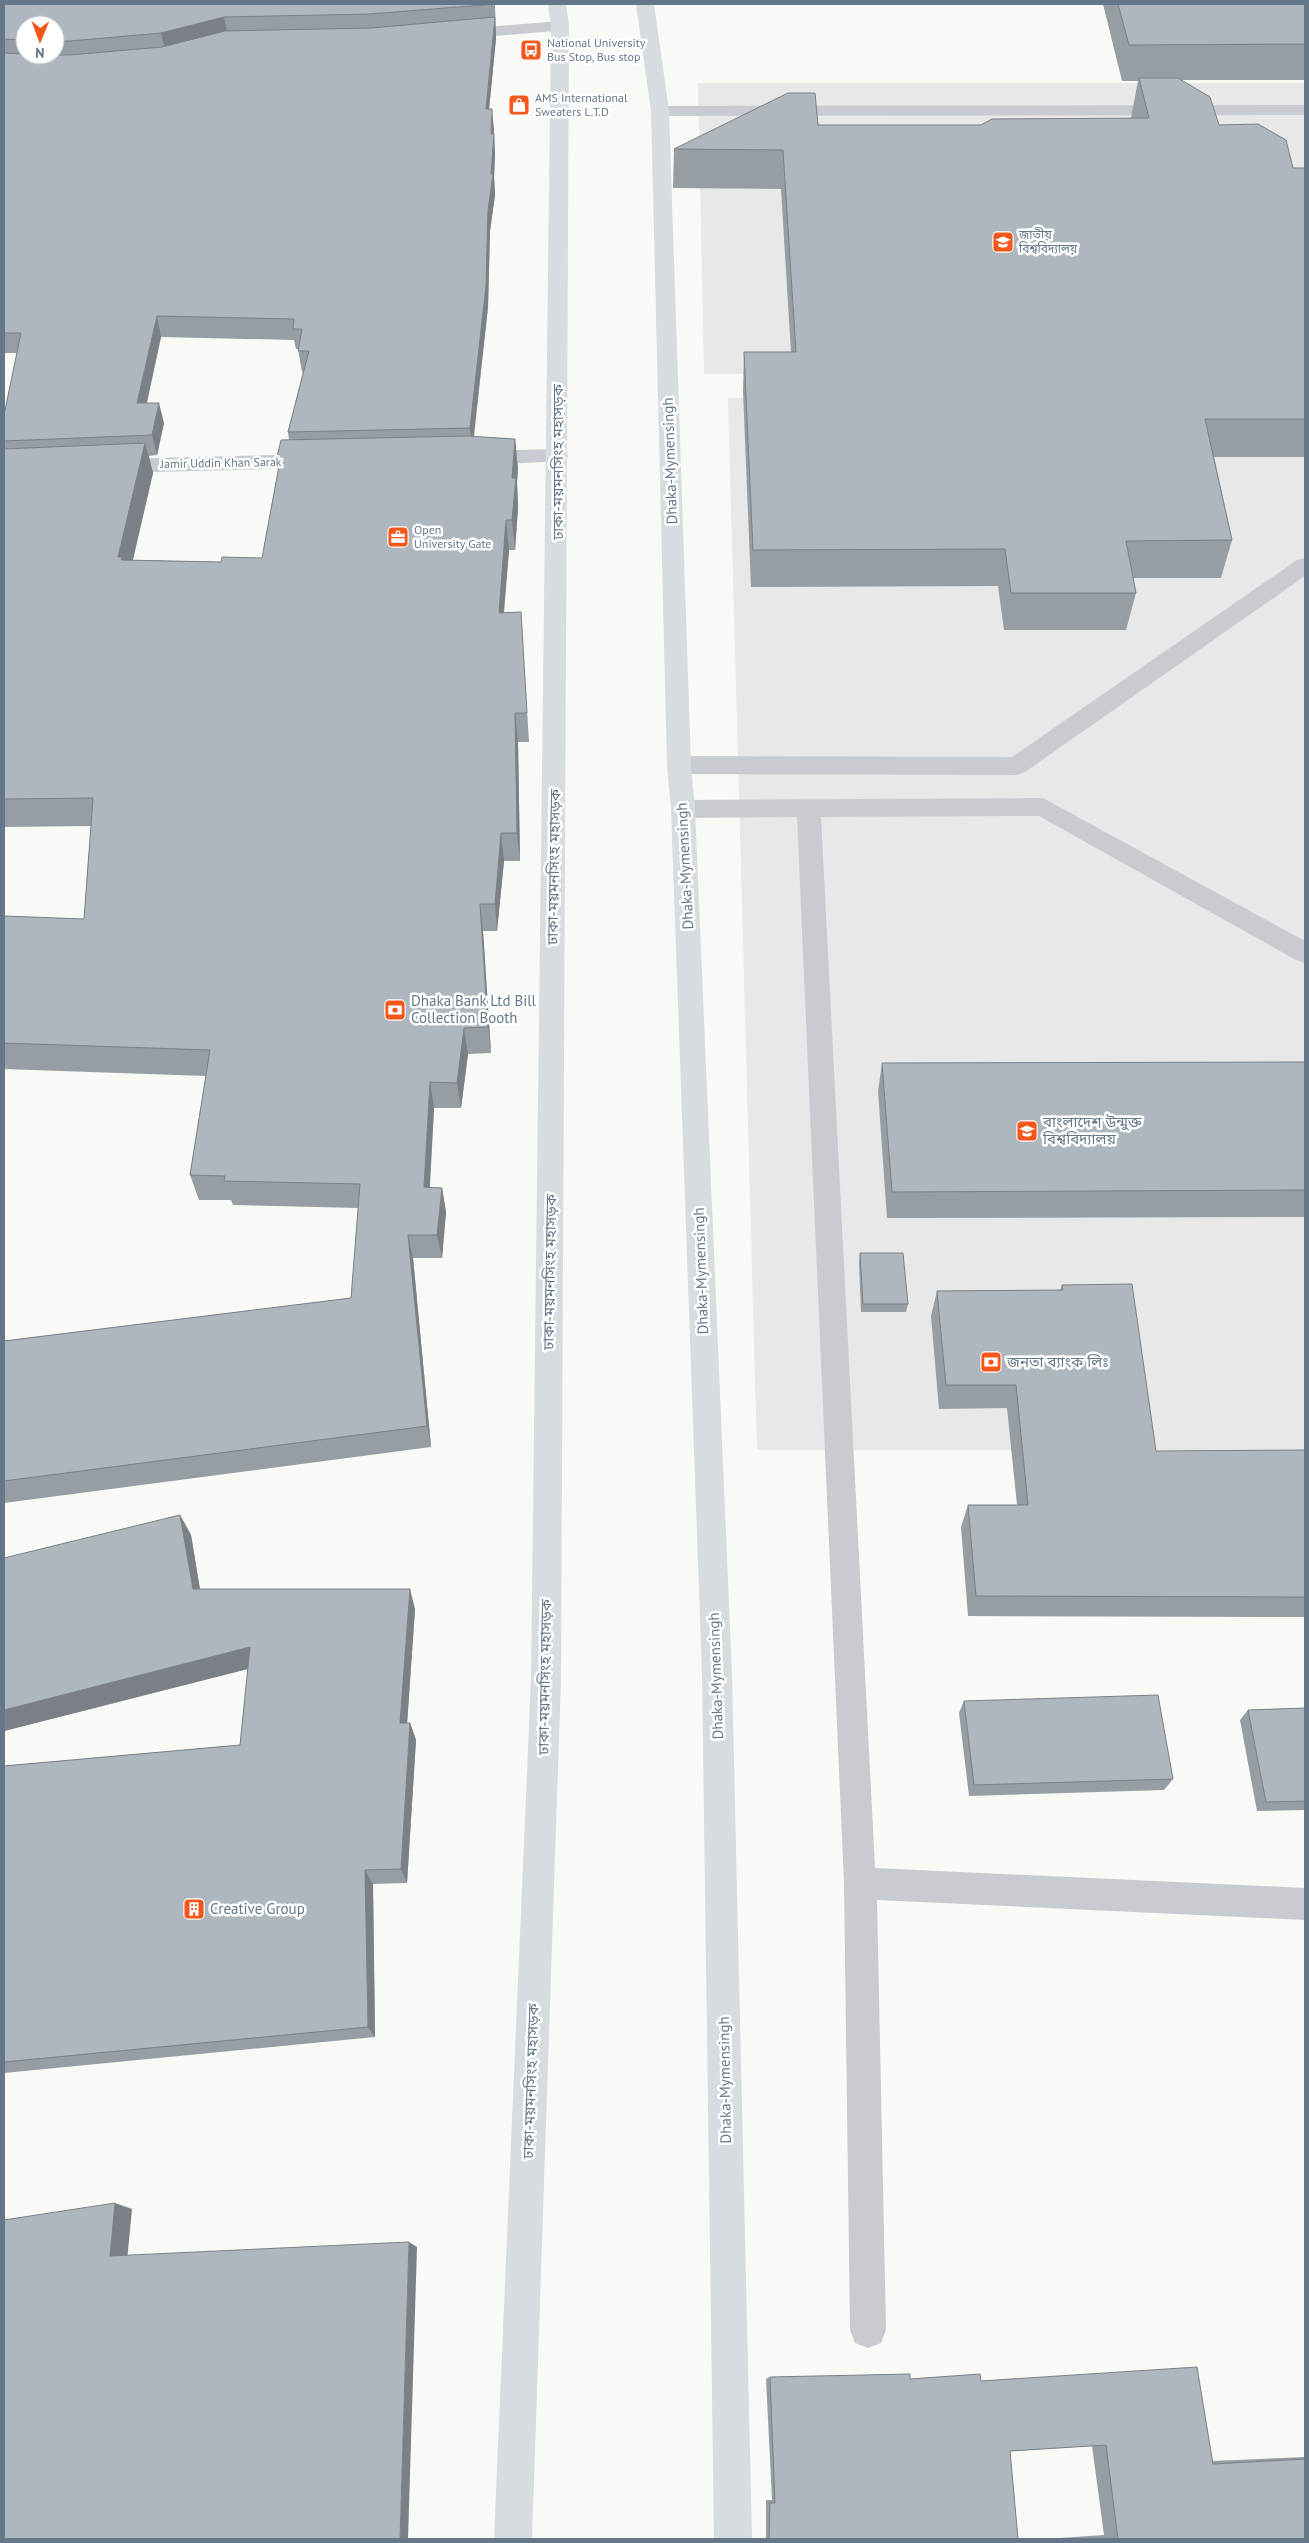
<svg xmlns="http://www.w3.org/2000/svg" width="1309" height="2543" font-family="'PT Sans','Noto Sans Bengali',sans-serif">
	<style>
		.built { fill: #e7e8e7 }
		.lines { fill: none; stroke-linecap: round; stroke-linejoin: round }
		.minor { fill: #c8ccd0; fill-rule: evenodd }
		.highway { fill: #d6dce0; fill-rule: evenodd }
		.wall { fill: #969da3; fill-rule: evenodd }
		.shaded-wall { fill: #7a8085 }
		.building { fill: #afb7be; stroke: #7a8085 }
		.labels { text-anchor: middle; stroke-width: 5; stroke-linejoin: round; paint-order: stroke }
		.far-poi-label { font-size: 12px; fill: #65788a; stroke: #fff; text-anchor: start }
		.far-street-label { font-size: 12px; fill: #65788a; stroke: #fff }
		.street-label { font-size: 15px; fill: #65788a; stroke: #fff }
		.poi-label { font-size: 15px; fill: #65788a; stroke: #fff; text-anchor: start }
	</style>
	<rect width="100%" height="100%" fill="#f9f9f6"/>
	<path class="built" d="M698,83h607v290l-601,1z
		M728,398h577v1052h-548z"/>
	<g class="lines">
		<path class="minor" d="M560,21l6,1 3,4 -3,4 -106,9 -6,-1 -3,-4 3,-4 6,-1z
			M1305,105v10l-645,1 -6,-1 -3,-4 3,-4 6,-1z
			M558,449l7,2 3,5 -3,5 -85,4 -7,-2 -3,-5 3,-5 7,-2z
			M315,454l7,2 4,5 -4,5 -7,2 -202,5 -7,-2 -4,-5 4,-5 7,-2z
			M1305,558v18l-280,196 -8,3 -338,-1 -8,-3 -4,-6 4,-6 8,-3 333,1 285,-197z
			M1043,798l262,143v22l-9,-3 -257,-144 -218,1 54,1051 430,20v32l-428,-20 9,430 -5,13 -13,5 -13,-5 -5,-13 -6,-447 -47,-1066 -114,1 -8,-3 -4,-6 4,-6 8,-3z"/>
		<path class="highway" d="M548,4h18l3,22 -8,1653 -29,860h-38l37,-860 20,-1653z
			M636,4h18l15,107 22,654 4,44 37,865 20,865h-38l-12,-865 -31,-865 -4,-44 -16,-654z"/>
	</g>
	<path class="wall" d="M4,4h491l1,34 -7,71 5,21 1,25 -1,22 1,18 -5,36 -2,76 -14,130 41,2 3,30 -1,13 1,26 -3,42h-6l-5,63 17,-1 8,130h-11l2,119h-16l-7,70h-14l8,122 -23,1 -7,54h-27l-4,79 12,1 4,24 -4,46h-29l18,189 -427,56v-162l347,-43 7,-90 -125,-3 -2,-5h-32l-9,-25 16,-99 -202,-7v-153l80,3 7,-93 -87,1v-412l13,-62h-13zM25,25h30v30h-30zM161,337l133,3 2,9h2l4,23h1l-15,60 1,8 -13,21 2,9 -16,88 -41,4 -88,-2 20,-87 -4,-17 8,-1 7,-32 -17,-20z
		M1103,4h202v76h-123l37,45 74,43h12v289h-91l18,83 -11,38h-88l3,15 -10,37h-122l-6,-44 -247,1 -8,-196 1,-39h47l-10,-163 -108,-1 1,-39 144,-24h163l150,-7 7,-37h-16z
		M1305,1062v155l-418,1 -9,-127 4,-28z
		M860,1253l48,51 -2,8h-45l-2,-50z
		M1062,1285l94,166 149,-1v167l-337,-1 -7,-89 7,-22h49l-10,-97 -68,1 -8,-93 6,-25 123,-1z
		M180,1515l11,20 9,54 215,20 -8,114h3l6,17 -9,143 -34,1 2,153 -371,36v-307l236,-21 8,-76 -244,62z
		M964,1701l209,78 -9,11 -195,6 -10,-83z
		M1305,1708v102l-48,1 -17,-91 8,-10z
		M770,2377l211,4 231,80 93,-4v82h-260l59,-4 -12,-89 -82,5 8,88h-252v-39h6l-6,-121z"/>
	<path class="shaded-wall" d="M224,17l4,21 -62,16 -5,-21z
		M495,17l1,21 -9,92 -1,-21z
		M492,109l2,21 -1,11 1,-7 1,21 -1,22 1,18 -5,36 -2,76 -16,142 -2,-21 18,-218 3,-36z
		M157,316l4,21 -19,86 -5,-20z
		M159,403l5,20 -7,32 -5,-20z
		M515,439l3,30 -1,13 1,26 -3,42 -3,-30v-42z
		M145,443l8,30 -25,107 -10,-23z
		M506,520l3,30 -8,93 -2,-30z
		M515,713l3,29 2,119 -3,-28z
		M501,833l3,28 -7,70 -2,-27z
		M480,904l3,27 8,122 -3,-26z
		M464,1028l4,26 -7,54 -4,-25z
		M430,1082l4,26 -6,103 -4,-24z
		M442,1188l4,24 -4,46 -5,-23z
		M408,1235l5,23 18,189 -4,-21z
		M180,1515l11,20 12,73 -10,-19z
		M410,1589l5,20 -9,131 -6,-17z
		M250,1647l9,19 -255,65v-21z
		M410,1723l6,17 -9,143 -6,-14z
		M365,1870l8,14 2,153 -7,-10z
		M115,2203l17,6 -5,52 -17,-5z
		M409,2242l8,5 -9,292h-8z"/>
	<path class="building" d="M4,4h491l-125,10 -146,3 -63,16 -91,8h-15v-16h-30v15l-21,-1z
		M1118,4h187v40l-176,1z
		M495,17l-9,92h6l-1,25h3l-3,40h2l-5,36 -2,76 -16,142 -182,4 21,-81h-11l4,-22h-9l1,-10 -137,-3 -20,87h22l-7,32 -148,6v-26l17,-82h-17v-280l21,1v1h45l92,-8 63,-16 146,-3z
		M1139,78h39l32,19 9,28 39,-1 28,16 7,28h12v251h-100l27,121 -106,1 10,52h-125l-6,-44 -252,1 -9,-198h52l-13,-202 -109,-1 114,-56h27l3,32h163l11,-6 157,-1z
		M467,436l48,3 -3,39h4l-4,42h-6l-7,93 22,-1 6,101h-12l2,120h-16l-6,71h-15l8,123 -24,1 -7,55 -27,-1 -6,105 18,1 -5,47h-29l19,191 -423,55v-140l347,-43 9,-114 -136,-3 1,-5 -35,-1 20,-125 -206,-7v-127l80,3 9,-121 -89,1v-350l141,-6 -27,114h4l-1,3 100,2 1,-5 40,1 18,-97h-4l5,-21z
		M1305,1062v128l-413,2 -10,-129z
		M860,1253h43l5,51h-45z
		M1132,1284l24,167 149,-1v147l-329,-1 -8,-91h60l-12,-120h-70l-9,-94 126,-1 -1,-5z
		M180,1515l13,74h217l-10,134h10l-9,146 -36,1 3,157 -364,35v-296l236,-21 10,-98 -246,63v-152z
		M1158,1695l15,84 -199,6 -10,-84z
		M1305,1708v93l-39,1 -18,-92z
		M115,2203l-5,53 299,-14 -9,297h-396v-319z
		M1197,2367l16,97 92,-5v80h-195h8l-12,-94 -96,6 8,88h-249l1,-36h5l-5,-126 140,-3v5l70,-5 1,7z"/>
	<defs>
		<g id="bus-square" transform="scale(1.125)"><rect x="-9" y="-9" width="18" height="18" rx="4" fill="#f5571a" stroke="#fff"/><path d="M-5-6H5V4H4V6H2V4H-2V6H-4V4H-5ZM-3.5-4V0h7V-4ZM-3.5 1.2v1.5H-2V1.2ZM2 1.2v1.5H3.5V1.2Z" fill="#fff"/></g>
		<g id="shop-square" transform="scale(1.125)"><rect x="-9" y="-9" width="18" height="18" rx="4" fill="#f5571a" stroke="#fff"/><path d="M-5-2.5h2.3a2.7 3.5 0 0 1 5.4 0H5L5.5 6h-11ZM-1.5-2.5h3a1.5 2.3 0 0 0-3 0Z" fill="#fff"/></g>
		<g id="university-square" transform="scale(1.125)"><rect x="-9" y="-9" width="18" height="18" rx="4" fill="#f5571a" stroke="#fff"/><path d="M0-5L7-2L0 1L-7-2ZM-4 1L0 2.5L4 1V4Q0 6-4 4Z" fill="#fff"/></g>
		<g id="office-square" transform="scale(1.125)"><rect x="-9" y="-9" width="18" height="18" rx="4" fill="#f5571a" stroke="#fff"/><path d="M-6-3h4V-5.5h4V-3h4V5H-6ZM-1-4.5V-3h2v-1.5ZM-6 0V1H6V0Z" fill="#fff"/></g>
		<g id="bank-square" transform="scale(1.125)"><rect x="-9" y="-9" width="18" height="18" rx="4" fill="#f5571a" stroke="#fff"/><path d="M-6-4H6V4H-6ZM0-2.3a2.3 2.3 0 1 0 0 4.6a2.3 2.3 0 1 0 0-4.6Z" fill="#fff"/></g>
		<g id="building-square" transform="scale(1.125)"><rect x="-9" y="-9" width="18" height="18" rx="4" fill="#f5571a" stroke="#fff"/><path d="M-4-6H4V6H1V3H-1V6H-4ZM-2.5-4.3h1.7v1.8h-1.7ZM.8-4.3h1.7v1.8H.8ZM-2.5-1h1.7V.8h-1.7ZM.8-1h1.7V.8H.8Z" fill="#fff"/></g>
	</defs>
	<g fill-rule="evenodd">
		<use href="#bus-square" x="531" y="50"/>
		<use href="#shop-square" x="519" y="105"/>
		<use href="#university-square" x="1003" y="242"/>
		<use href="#office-square" x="398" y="537"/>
		<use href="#bank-square" x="395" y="1010"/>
		<use href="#university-square" x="1027" y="1131"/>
		<use href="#bank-square" x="991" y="1362"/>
		<use href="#building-square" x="194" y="1909"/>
	</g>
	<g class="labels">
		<g class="far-poi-label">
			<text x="547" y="47">National University<tspan x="547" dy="14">Bus Stop, Bus stop</tspan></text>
			<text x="535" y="102">AMS International<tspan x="535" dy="14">Sweaters L.T.D</tspan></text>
			<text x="1019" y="239">জাতীয়<tspan x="1019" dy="14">বিশ্ববিদ্যালয়</tspan></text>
			<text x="414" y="534">Open<tspan x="414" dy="14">University Gate</tspan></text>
		</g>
		<g class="far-street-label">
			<text transform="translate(221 463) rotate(-1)" y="4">Jamir Uddin Khan Sarak</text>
		</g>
		<g class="street-label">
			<text transform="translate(670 461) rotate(-92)" y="5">Dhaka-Mymensingh</text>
			<text transform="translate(558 462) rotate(-90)" y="5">ঢাকা-ময়মনসিংহ মহাসড়ক</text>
			<text transform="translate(685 866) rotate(-93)" y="5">Dhaka-Mymensingh</text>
			<text transform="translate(554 867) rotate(-89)" y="5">ঢাকা-ময়মনসিংহ মহাসড়ক</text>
			<text transform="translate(701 1271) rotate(-92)" y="5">Dhaka-Mymensingh</text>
			<text transform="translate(550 1272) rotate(-89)" y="5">ঢাকা-ময়মনসিংহ মহাসড়ক</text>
			<text transform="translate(716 1676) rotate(-92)" y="5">Dhaka-Mymensingh</text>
			<text transform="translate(545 1677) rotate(-89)" y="5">ঢাকা-ময়মনসিংহ মহাসড়ক</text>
			<text transform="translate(725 2080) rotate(-91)" y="5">Dhaka-Mymensingh</text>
			<text transform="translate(531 2081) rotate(-88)" y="5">ঢাকা-ময়মনসিংহ মহাসড়ক</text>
		</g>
		<g class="poi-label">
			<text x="411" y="1006">Dhaka Bank Ltd Bill<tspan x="411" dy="17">Collection Booth</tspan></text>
			<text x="1043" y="1127">বাংলাদেশ উন্মুক্ত<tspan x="1043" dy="17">বিশ্ববিদ্যালয়</tspan></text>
			<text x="1007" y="1367">জনতা ব্যাংক লিঃ</text>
			<text x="210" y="1914">Creative Group</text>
		</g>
	</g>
	<rect width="1309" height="2543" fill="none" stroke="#65788a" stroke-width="10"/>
	<g transform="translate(40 40) rotate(181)"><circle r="24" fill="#ffffff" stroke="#c1c9d0"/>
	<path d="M0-4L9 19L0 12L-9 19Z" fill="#f5571a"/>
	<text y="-8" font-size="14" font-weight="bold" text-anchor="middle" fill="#65788a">N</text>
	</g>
</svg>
